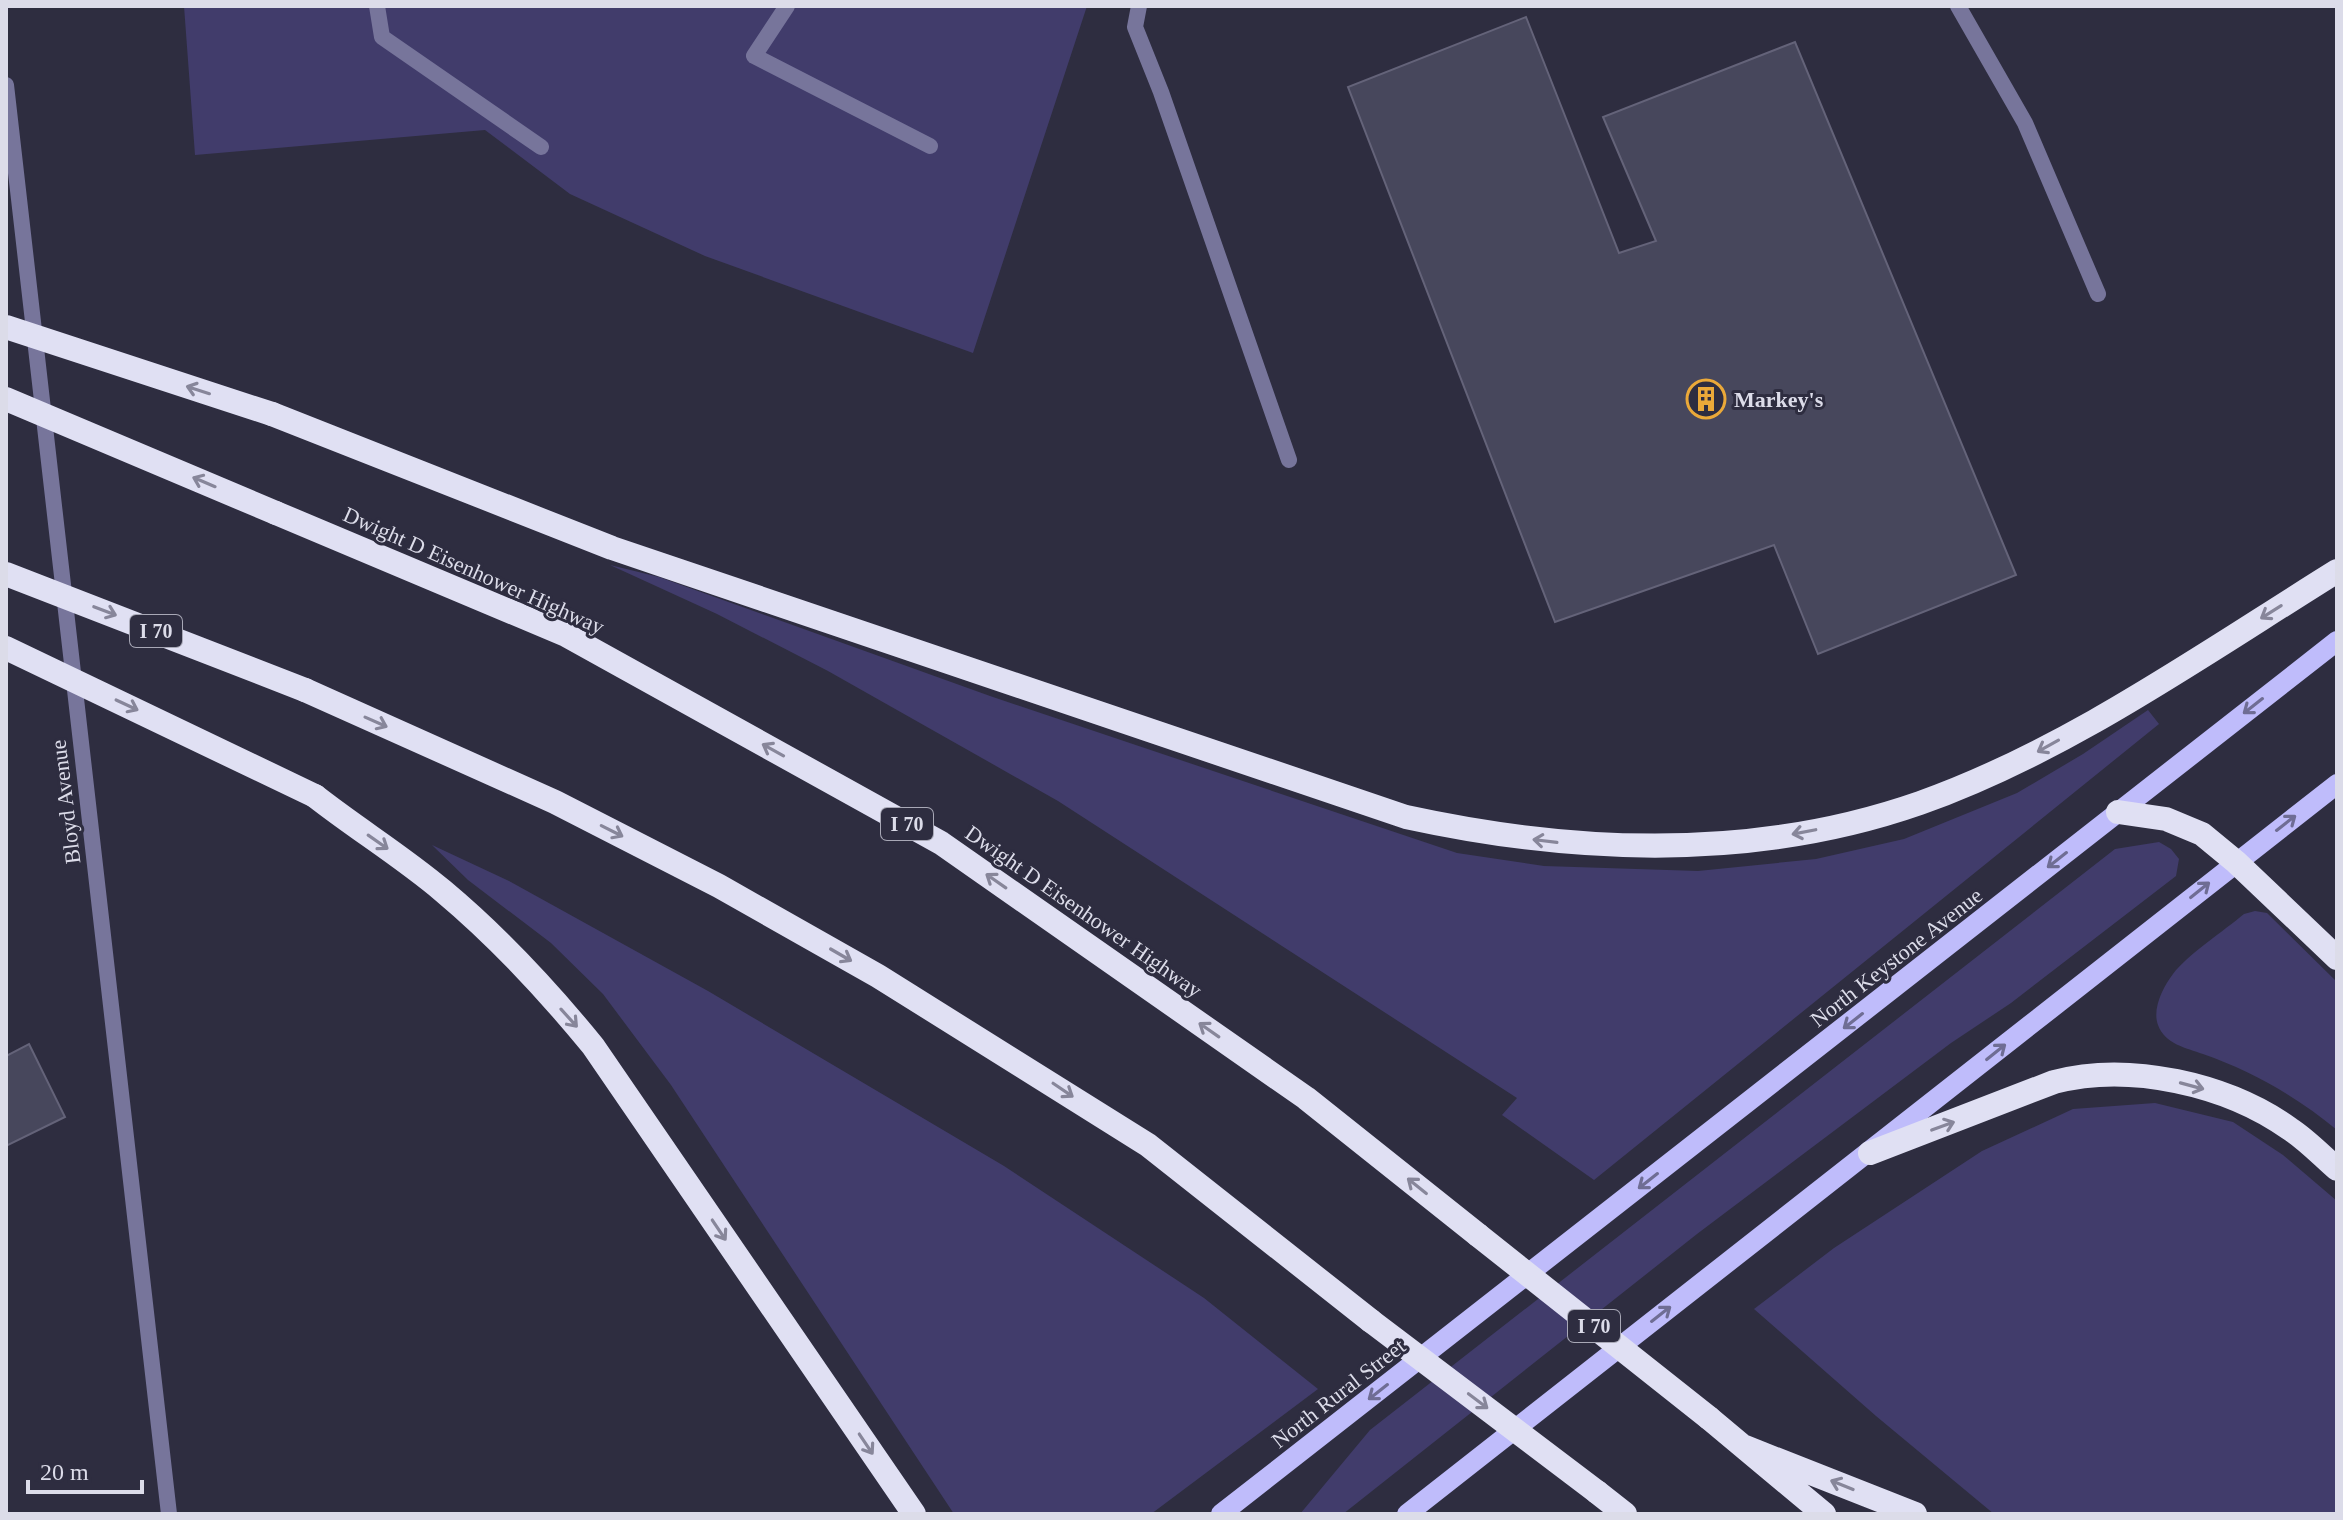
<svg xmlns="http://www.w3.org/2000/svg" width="2343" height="1520" font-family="'Times New Roman',serif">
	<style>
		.green { fill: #413c6b }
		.building { fill: #47475c; stroke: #646379; stroke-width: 2 }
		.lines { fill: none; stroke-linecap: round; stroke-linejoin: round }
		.service { stroke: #77759b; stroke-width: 16 }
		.minor { stroke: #77759b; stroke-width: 16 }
		.primary { stroke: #bfbcfb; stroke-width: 20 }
		.motorway { stroke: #e0e0f3; stroke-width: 24 }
		.motorway-bridge { stroke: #e0e0f3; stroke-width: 24 }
		.oneway { stroke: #87869a }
		.oneway2 { stroke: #6f6d94 }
		.labels { text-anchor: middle; stroke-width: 6; stroke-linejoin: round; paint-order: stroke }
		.shield { fill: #2e2d40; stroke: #a8a8b6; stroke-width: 2 }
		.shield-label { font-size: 20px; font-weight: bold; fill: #dcdce9 }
		.poi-label { font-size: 22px; font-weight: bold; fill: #dcdce9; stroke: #2e2d40; text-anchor: start }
		.street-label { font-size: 22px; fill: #dcdce9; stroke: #2e2d40 }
	</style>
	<rect width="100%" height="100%" fill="#2e2d40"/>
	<path class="green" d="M184,6h903l-114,347 -268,-97 -135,-62 -85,-64 -290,25z
		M610,565l49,12 331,119 467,157 87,13 154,5 118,-12 88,-20 113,-46 66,-39 65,-44 11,14 -565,456 -92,-65 15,-17 -459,-297 -230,-130 -111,-57z
		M2159,842l12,7 8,10 -3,17 -165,127 -60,40 -254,191 -354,280h-43l70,-84 745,-581z
		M432,845l77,36 199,110 296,175 200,132 114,91 -167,125h-197l-283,-429 -68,-91 -52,-51 -83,-63z
		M2255,911l12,2 70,69v148c-40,-33 -85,-59 -134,-76 -17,-6 -38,-10 -45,-29 -6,-16 5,-38 15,-51 13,-18 52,-44 71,-60z
		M2155,1103l78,19 50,33 54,46v313h-343l-118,-98 -122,-107 80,-61 148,-97 91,-42z"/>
	<path class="building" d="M1526,17l93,236 37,-12 -53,-124 192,-75 221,533 -198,79 -44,-109 -219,77 -207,-535z
		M29,1044l36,73 -59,29v-90z"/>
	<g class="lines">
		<path class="service" d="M377,6l5,31 159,110
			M787,6l-33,50 176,90
			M1139,6l-4,21 26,65 128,368
			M1958,6l67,117 73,171"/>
		<path class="minor" d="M6,85l163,1429"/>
		<path class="primary" d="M1221,1514l1116,-873
			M1407,1514l930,-730"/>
		<path class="motorway" d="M272,414l340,134 794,269c170,37 348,44 514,-14 147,-52 285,-150 417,-232
			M276,513l290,122 375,208 365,255 172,137
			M305,690l250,112 164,84 159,90 270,169 223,176
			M315,796c42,33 88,61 128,95 55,46 105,100 150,155l321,468
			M2118,812l48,7 36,15 34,28 101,96
			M1870,1153l184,-71c75,-20 173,2 236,47 17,11 32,27 47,40
			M1709,1418l115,96
			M1745,1447l170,67
			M1597,1492l28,22"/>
		<path class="motorway-bridge" d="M6,327l266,87
			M6,399l270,114
			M6,574l299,116
			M6,648l309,148
			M1478,1235l231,183
			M1371,1321l226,171"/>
	</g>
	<defs><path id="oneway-shaft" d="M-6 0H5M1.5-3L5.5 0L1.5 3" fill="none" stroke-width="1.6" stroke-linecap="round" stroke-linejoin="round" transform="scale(2)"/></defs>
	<g class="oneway">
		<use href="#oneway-shaft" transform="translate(198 390) rotate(-162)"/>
		<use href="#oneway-shaft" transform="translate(204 482) rotate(-157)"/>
		<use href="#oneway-shaft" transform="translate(105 611) rotate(21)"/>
		<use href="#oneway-shaft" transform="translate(2271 612) rotate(148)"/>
		<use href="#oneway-shaft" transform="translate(127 705) rotate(25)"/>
		<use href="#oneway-shaft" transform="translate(376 722) rotate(24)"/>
		<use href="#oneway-shaft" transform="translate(2048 746) rotate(151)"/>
		<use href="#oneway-shaft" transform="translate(773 750) rotate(-151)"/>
		<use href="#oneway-shaft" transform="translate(612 831) rotate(27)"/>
		<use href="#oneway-shaft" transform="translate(1804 832) rotate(169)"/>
		<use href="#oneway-shaft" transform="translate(1545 841) rotate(-173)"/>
		<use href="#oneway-shaft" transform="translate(378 842) rotate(35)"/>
		<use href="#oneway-shaft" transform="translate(996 881) rotate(-145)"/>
		<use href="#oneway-shaft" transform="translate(841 955) rotate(30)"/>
		<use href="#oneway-shaft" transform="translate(569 1018) rotate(48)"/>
		<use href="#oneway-shaft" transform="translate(1209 1030) rotate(-145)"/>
		<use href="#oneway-shaft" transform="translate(2192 1086) rotate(15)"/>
		<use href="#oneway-shaft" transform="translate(1063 1090) rotate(34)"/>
		<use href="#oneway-shaft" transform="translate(1943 1126) rotate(-20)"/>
		<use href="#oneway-shaft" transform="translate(1417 1186) rotate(-141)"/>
		<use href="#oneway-shaft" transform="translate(719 1230) rotate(56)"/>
		<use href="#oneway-shaft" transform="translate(1478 1401) rotate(37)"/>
		<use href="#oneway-shaft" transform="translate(866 1444) rotate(56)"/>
		<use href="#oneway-shaft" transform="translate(1842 1485) rotate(-158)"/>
	</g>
	<g class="oneway2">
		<use href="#oneway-shaft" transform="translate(2253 706) rotate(142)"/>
		<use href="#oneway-shaft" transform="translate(2286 823) rotate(-38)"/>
		<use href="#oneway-shaft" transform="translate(2057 860) rotate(142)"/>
		<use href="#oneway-shaft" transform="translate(2200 890) rotate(-39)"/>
		<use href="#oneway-shaft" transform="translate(1853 1021) rotate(142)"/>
		<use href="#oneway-shaft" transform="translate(1996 1052) rotate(-39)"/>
		<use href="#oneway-shaft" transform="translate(1648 1181) rotate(142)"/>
		<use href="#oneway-shaft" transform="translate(1661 1314) rotate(-38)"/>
		<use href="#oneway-shaft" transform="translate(1378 1392) rotate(142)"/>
	</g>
	<defs>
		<g id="building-ring" transform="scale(2)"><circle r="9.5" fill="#2e2d40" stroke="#eba939" stroke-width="1.5"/><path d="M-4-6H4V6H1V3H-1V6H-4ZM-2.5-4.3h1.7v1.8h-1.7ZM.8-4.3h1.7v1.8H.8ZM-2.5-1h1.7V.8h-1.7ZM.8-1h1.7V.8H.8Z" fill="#eba939"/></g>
	</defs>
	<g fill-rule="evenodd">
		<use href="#building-ring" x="1706" y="399"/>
	</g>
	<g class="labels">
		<g class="shield">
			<rect x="130" y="615" width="52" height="32" rx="6"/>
			<rect x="881" y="808" width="52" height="32" rx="6"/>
			<rect x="1568" y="1310" width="52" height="32" rx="6"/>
		</g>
		<g class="shield-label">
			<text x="156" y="638">I 70</text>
			<text x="907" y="831">I 70</text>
			<text x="1594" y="1333">I 70</text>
		</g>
		<g class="poi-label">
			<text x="1734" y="407">Markey's</text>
		</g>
		<g class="street-label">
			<text transform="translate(474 570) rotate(24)" y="8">Dwight D Eisenhower Highway</text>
			<text transform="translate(65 802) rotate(-97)" y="8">Bloyd Avenue</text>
			<text transform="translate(1084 911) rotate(35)" y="8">Dwight D Eisenhower Highway</text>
			<text transform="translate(1896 957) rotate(-38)" y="8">North Keystone Avenue</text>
			<text transform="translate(1338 1393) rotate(-38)" y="8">North Rural Street</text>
		</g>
	</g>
	<rect width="2343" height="1520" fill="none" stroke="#dcdce9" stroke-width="16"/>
	<path d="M28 1480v12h114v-12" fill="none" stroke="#dcdce9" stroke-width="4"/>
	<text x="40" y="1480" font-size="24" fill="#dcdce9" stroke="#2e2d40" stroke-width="6" paint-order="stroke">20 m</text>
</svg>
